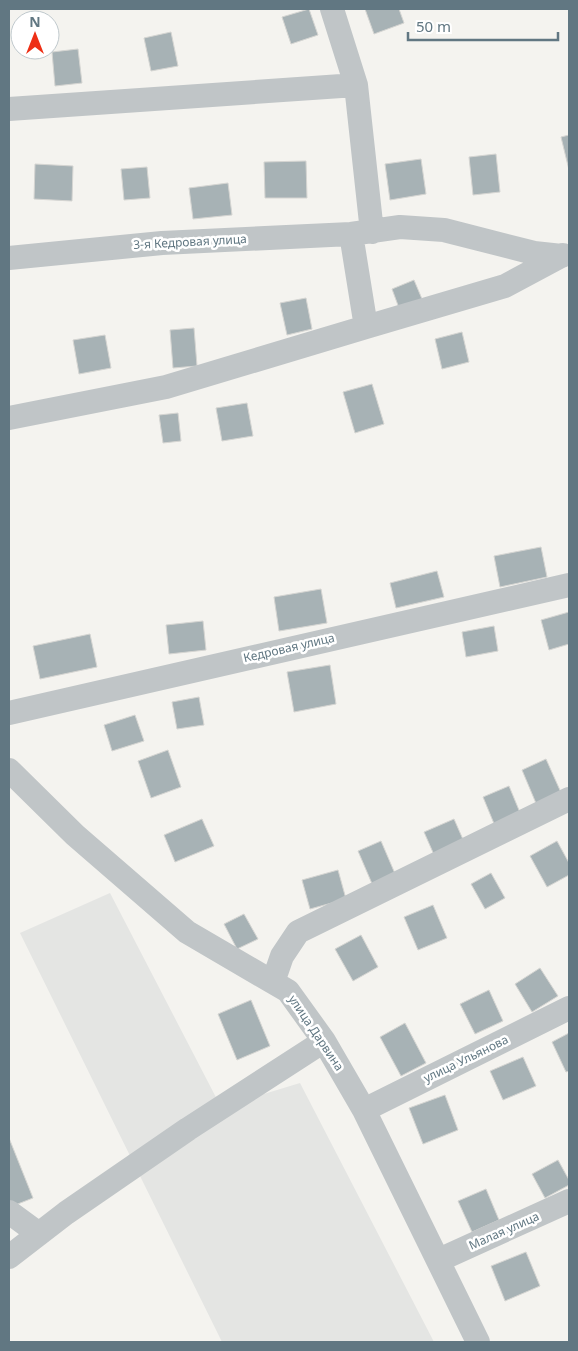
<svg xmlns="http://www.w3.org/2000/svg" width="578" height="1351" font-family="'Noto Sans',sans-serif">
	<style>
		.built { fill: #e4e5e3 }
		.building { fill: #a7b2b5; stroke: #d5d5d2 }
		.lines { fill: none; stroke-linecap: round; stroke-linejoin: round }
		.minor { stroke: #c0c5c7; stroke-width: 24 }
		.labels { text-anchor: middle; stroke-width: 5; stroke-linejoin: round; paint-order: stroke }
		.street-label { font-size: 12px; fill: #617782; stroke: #fff }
	</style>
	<rect width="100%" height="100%" fill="#f4f3ef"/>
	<path class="built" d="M110,893l111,214 79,-24 134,259h-212l-202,-409z"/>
	<path class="building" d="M309,9l9,26 -27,9 -9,-27z
		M365,9h34l5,14 -30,11z
		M171,32l7,34 -27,5 -7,-33z
		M78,49l4,34 -27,3 -3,-34z
		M569,135v35l-8,-33z
		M496,154l4,38 -27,3 -4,-38z
		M421,159l5,35 -36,6 -5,-36z
		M306,161l1,37h-42l-1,-36z
		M35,164l38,2 -1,35 -38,-2z
		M147,167l3,31 -26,2 -3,-31z
		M228,183l4,32 -39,4 -4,-31z
		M414,280l8,19 -23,9 -7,-19z
		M306,298l6,31 -25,6 -7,-32z
		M194,328l3,38 -24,2 -3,-38z
		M462,332l7,30 -27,7 -7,-30z
		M105,335l6,33 -32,6 -6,-34z
		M372,384l12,40 -29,9 -12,-41z
		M247,403l6,33 -31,5 -6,-33z
		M178,413l3,28 -18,2 -4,-28z
		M541,547l6,30 -47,10 -6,-31z
		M437,571l7,26 -48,11 -6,-25z
		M321,589l6,34 -48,8 -5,-34z
		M569,612v32l-20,6 -8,-30z
		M203,621l3,29 -37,4 -3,-29z
		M494,626l4,25 -32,6 -4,-25z
		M90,634l7,33 -57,12 -7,-33z
		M330,665l6,39 -42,8 -7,-40z
		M199,697l5,28 -27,4 -5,-27z
		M135,715l9,26 -32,10 -8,-26z
		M168,750l13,37 -30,11 -13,-37z
		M546,759l17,38 -25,11 -16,-38z
		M509,786l12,29 -26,11 -12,-29z
		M202,819l12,27 -39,16 -11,-27z
		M454,819l11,25 -30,13 -11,-25z
		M381,841l15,35 -23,10 -15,-35z
		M557,841l12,22v12l-22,12 -17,-31z
		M338,870l8,29 -36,10 -8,-29z
		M491,873l14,25 -20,11 -14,-25z
		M433,905l14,33 -29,12 -14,-33z
		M244,914l14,25 -21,10 -13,-25z
		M361,935l17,32 -25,14 -18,-32z
		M540,968l18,28 -26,16 -17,-28z
		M489,990l14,31 -28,13 -15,-30z
		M251,1000l19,46 -33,14 -19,-46z
		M405,1023l21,40 -25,13 -21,-39z
		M569,1033v38l-3,1 -14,-30z
		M523,1057l13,29 -33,14 -13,-29z
		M445,1095l13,35 -35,14 -14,-36z
		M9,1138l24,60 -23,9 -1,-3z
		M558,1160l11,20v5l-24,13 -13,-24z
		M486,1189l13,31 -27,12 -14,-31z
		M526,1252l14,34 -35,15 -14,-35z"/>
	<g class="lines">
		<path class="minor" d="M332,9l24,76 16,147
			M9,109l347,-24
			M9,258l153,-15 189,-9 49,-7 44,3 90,23 28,3
			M366,327l139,-41 58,-31
			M9,418l157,-31 200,-60 -15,-93
			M9,713l560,-128
			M9,770l66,65 112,97 101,59 36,50 40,69 114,232
			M273,982l9,-26 16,-24 271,-133
			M364,1110l205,-102
			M9,1212l30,22
			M9,1257l57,-44 122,-84 136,-88
			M439,1260l130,-59"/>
	</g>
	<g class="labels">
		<g class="street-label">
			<text transform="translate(190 242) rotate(-3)" y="4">3-я Кедровая улица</text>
			<text transform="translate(289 648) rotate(-13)" y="4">Кедровая улица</text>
			<text transform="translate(316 1033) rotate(56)" y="4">улица Дарвина</text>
			<text transform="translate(466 1059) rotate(-26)" y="4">улица Ульянова</text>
			<text transform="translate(504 1231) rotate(-24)" y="4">Малая улица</text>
		</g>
	</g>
	<rect width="578" height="1351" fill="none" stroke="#617782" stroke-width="20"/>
	<g transform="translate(35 35)"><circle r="24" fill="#ffffff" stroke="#c0c9cd"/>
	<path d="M0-4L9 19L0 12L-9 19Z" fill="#ee2f15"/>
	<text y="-8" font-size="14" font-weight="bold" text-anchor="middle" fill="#617782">N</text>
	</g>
	<path d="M408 32v8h150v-8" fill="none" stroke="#617782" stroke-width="2.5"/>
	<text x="416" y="32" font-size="15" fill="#617782" stroke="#ffffff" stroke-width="4" paint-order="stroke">50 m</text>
</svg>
